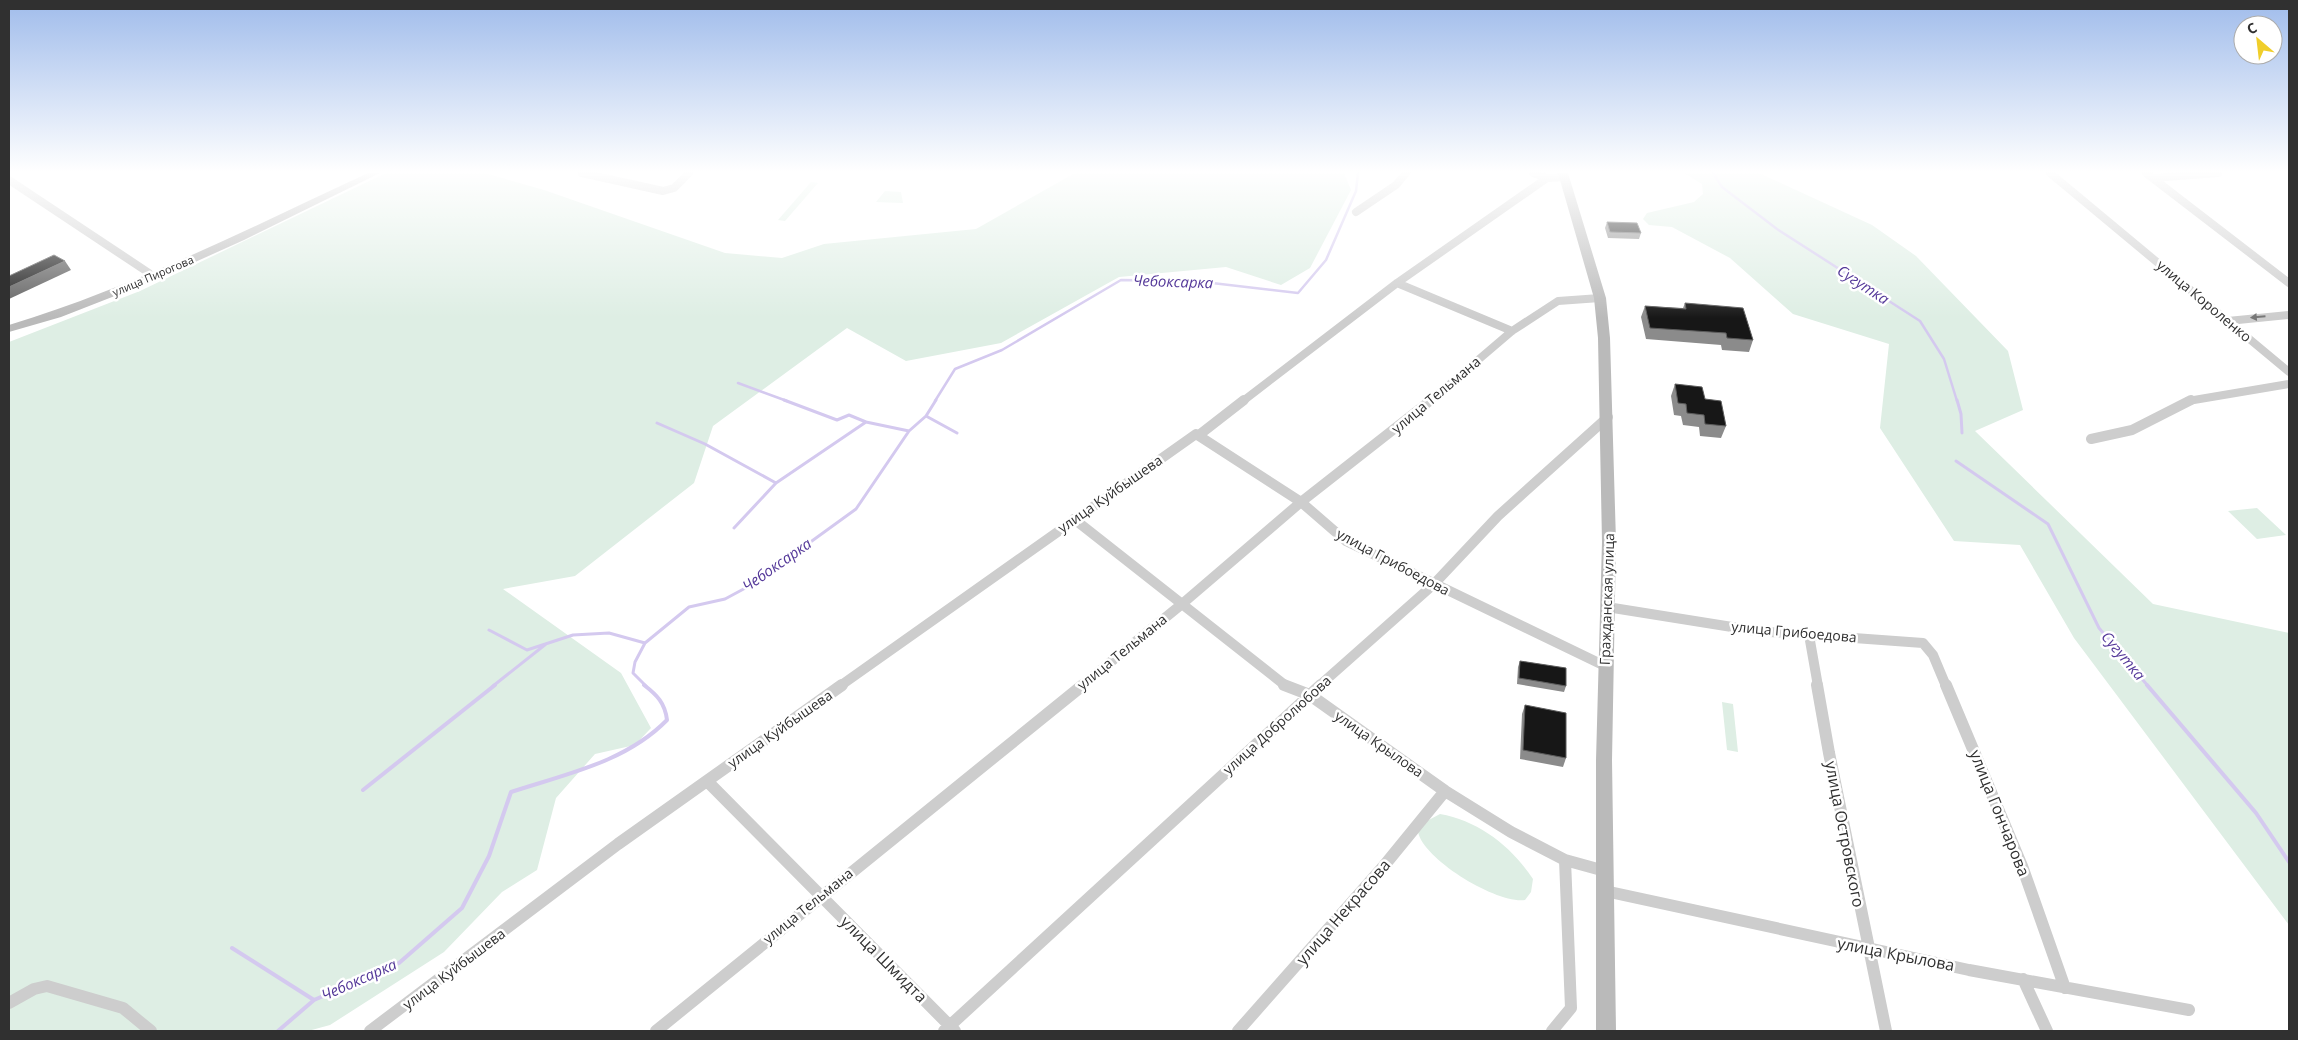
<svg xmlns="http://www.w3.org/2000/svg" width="2298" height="1040" font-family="'Open Sans',sans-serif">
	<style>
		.green { fill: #deeee4 }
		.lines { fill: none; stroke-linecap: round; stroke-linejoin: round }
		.stream-far2 { stroke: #d4c9ef; stroke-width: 2.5 }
		.stream-far1 { stroke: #d4c9ef; stroke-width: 3 }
		.stream { stroke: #d4c9ef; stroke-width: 4 }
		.street-far2 { stroke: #cdcdcd; stroke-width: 8 }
		.street-far1 { stroke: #cdcdcd; stroke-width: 10 }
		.street { stroke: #cdcdcd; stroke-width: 12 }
		.secondary { fill: #bababa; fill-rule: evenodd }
		.wall { fill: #8b8b8b }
		.shaded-wall { fill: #5d5d5d }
		.building { fill: #171717; stroke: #5d5d5d }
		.oneway { fill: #777 }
		.labels { text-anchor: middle; stroke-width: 5; stroke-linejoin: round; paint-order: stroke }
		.far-street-label { font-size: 11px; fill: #303030; stroke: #fff }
		.street-label { font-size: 14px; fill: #303030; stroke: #fff }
		.water-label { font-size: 15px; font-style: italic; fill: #543899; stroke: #fff }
		.near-street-label { font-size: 16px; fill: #303030; stroke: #fff }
	</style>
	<rect width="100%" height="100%" fill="#fff"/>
	<path class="green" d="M386,173h99l59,17 181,63 57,5 42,-14 152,-15 99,-56h269l7,17 -41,78 -29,17 -55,-18 -107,10 -118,66 -95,18 -59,-33 -134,98 -19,57 -119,93 -72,13 118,84 30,55 -16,17 -40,9 -39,44 -19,72 -35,22 -58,60 -114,73 -22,6h-299v-689l131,-51z
		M1684,173h75l113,52 44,31 92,95 15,59 -48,21 178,173 136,29v292l-215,-287 -54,-93 -66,-4 -74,-113 9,-84 -96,-30 -63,-56 -58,-31 -23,-2 -6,-6 4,-6 47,-11 9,-8 -1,-10z
		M811,182l7,1 -33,38 -7,-1z
		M885,191l16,1 2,11 -27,-1z
		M2257,508l29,27 -29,4 -29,-28z
		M1722,702l11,2 5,48 -11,-2z
		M1440,814c39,7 71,32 93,65l-2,13 -6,8c-28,4 -101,-40 -107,-68l7,-10z"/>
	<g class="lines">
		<path class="stream-far2" d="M1713,173l9,14 55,42 143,92 24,38 13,42
			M738,383l49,18
			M935,401l20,-32 47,-19 119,-70 74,1 103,12 28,-33 30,-69 2,-18"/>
		<path class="stream-far1" d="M784,400l53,20 12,-5 17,7
			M1957,400l4,14 1,19
			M926,416l31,17
			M657,423l48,21 71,39
			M1956,461l92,63 51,104 49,58
			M734,528l42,-45 90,-61 43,9
			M489,630l38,20 46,-15 36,-2 36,10
			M493,686l53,-42
			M646,686l-13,-13 2,-11 10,-19 44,-36 36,-8 26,-14 105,-76 53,-78 17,-15 10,-16"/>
		<path class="stream" d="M2147,685l109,128 33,49
			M363,790l132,-105
			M232,948l82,52
			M278,1031l36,-31 85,-37 63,-55 27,-52 22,-64c55,-18 115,-30 156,-72 -2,-17 -10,-25 -23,-35"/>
		<path class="street-far2" d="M582,173l81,18 11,-3 15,-15
			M1533,173l14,5
			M2050,173l239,199
			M2146,173l143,110
			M2153,178l65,-5
			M9,180l140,93
			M1356,212l40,-27 10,-12
			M1397,283l115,48
			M2228,321l61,-6
			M1243,401l154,-118 150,-105 17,-1
			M1430,401l82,-70 46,-30 42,-3
			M2188,401l101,-17"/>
		<path class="street-far1" d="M1199,435l45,-35
			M2091,439l41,-9 59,-30
			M1074,519l212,167
			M1607,607l150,24 166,12 10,12 13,31
			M1809,635l9,51
			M840,686l356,-252 105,68 45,39 259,125
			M1081,686l101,-82 119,-102 130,-102
			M1319,686l115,-102 64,-68 110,-99"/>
		<path class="street" d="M1284,685l26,10 135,96 66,41 54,28 40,11
			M1817,685l12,68 57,278
			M1946,685l76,181 43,122
			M707,781l248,250
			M1605,891l364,79 220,40
			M2023,979l24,52
			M9,1003l25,-14 13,-3 76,22 28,23
			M370,1031l248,-187 224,-159
			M656,1031l427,-346
			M944,1031l377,-346
			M1238,1031l145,-164 62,-76
			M1552,1031l19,-23 -6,-148"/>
		<path class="secondary" d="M368,173h12l-136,67 -91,41 -92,36 -52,15v-7c125,-38 241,-97 359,-152z
			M1558,173h10l38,125 4,40 6,204 -4,218 4,271h-20v-271l6,-218 -4,-204 -4,-40z"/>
	</g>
	<path class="wall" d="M1607,222l34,11 -2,6 -31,-1 -3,-10z
		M1685,303l68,37 -4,12 -27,-2 -1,-5 -75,-6 -5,-22 4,-11 38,2z
		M1675,384l30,15 21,27 -5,12 -21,-2 -1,-9 -16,-2 -2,-9 -7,-1 -3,-19z
		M1520,661l46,25 -2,6 -47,-8 1,-17z
		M1525,705l41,53 -3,9 -43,-8 2,-45z"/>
	<path class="shaded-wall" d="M65,261l6,9 -62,29v-12z"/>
	<path class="building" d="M1607,222l30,1 4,10 -31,-1z
		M54,255l11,6 -56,26v-11z
		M1685,303l58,5 10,32 -26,-2 -1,-5 -76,-5 -5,-22 41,3z
		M1675,384l27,3 3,12 16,2 5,25 -21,-2 -1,-9 -17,-2 -1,-9 -8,-1z
		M1520,661l46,7v18l-47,-8z
		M1525,705l41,8v45l-43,-8z"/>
	<defs><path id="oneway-solid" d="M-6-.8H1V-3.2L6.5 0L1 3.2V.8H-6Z" transform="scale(1.25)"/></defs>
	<use class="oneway" href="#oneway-solid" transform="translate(2258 317) rotate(175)"/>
	<linearGradient id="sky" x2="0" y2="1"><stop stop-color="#a0bceb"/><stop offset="0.54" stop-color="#fff"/><stop offset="1" stop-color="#fff" stop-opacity="0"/></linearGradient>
	<rect width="2298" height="318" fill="url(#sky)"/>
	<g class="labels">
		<g class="far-street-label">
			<text transform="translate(153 276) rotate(-23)" y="4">улица Пирогова</text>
		</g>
		<g class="street-label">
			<text transform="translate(2204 301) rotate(40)" y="5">улица Короленко</text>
			<text transform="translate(1436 395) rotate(-40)" y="5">улица Тельмана</text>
			<text transform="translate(1110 494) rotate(-35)" y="5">улица Куйбышева</text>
			<text transform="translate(1393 562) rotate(28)" y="5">улица Грибоедова</text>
			<text transform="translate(1607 599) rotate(-88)" y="5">Гражданская улица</text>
			<text transform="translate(1794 632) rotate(5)" y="5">улица Грибоедова</text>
			<text transform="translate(1122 652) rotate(-39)" y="5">улица Тельмана</text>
			<text transform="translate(1277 725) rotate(-42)" y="5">улица Добролюбова</text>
			<text transform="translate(780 729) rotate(-35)" y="5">улица Куйбышева</text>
			<text transform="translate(1379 744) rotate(35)" y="5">улица Крылова</text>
			<text transform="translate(808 906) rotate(-39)" y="5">улица Тельмана</text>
			<text transform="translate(454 969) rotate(-37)" y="5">улица Куйбышева</text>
		</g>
		<g class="water-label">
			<text transform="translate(1173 282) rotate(2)" y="5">Чебоксарка</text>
			<text transform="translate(1863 285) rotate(33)" y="5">Сугутка</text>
			<text transform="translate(777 565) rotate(-35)" y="5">Чебоксарка</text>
			<text transform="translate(2123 656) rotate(50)" y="5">Сугутка</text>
			<text transform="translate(359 980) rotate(-24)" y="5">Чебоксарка</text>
		</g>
		<g class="near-street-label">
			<text transform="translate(2000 813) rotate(68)" y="6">улица Гончарова</text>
			<text transform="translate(1845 834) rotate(79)" y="6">улица Островского</text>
			<text transform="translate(1343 912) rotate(-49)" y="6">улица Некрасова</text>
			<text transform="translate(1896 954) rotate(11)" y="6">улица Крылова</text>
			<text transform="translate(884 959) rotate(45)" y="6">улица Шмидта</text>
		</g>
	</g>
	<rect width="2298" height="1040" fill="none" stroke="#303030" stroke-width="20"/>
	<g transform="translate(2258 40) rotate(332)"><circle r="24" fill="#ffffff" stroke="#acacac"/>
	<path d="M0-4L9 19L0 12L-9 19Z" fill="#f0ce2a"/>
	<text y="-8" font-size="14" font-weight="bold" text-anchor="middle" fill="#303030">С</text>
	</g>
</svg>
